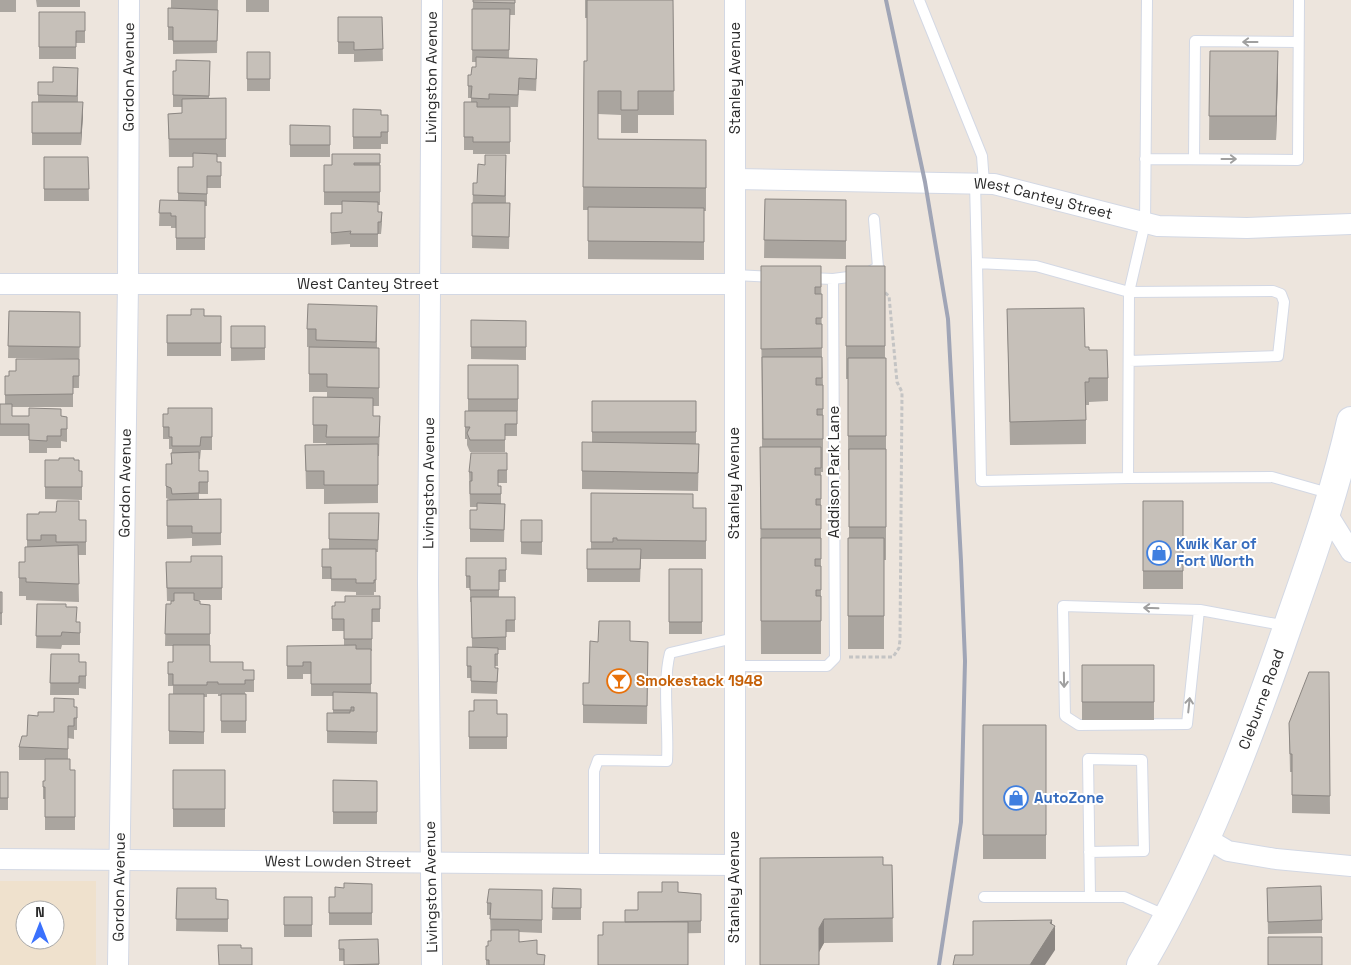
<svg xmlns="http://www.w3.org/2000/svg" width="1351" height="965" font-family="'Space Grotesk',sans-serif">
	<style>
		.education { fill: #efe1cd; fill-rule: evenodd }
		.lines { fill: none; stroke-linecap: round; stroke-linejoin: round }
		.lane-casing { stroke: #d3d8e4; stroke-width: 12 }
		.street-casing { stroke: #d3d8e4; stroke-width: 22 }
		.secondary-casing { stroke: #d3d8e4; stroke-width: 30 }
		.path { stroke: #c4c4c4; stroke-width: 3; stroke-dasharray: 4 2.5; stroke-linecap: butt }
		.lane { stroke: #fff; stroke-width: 10 }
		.street { stroke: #fff; stroke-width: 20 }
		.secondary { stroke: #fff; stroke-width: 28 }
		.rail { stroke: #a0a5b6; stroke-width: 4 }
		.wall { fill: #aaa59f }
		.shaded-wall { fill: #8b8682 }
		.building { fill: #c6c0b9; stroke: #8b8682 }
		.oneway { stroke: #a0a0a0 }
		.labels { text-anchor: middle; stroke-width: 4; stroke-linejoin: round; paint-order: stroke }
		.street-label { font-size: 15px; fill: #2b2b2b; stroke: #fff }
		.shop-label { font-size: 15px; font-weight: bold; fill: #366cbe; stroke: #fff; text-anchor: start }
		.food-label { font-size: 15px; font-weight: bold; fill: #c56008; stroke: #fff; text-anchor: start }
	</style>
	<rect width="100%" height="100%" fill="#ede5dd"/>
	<path class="education" d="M0,881h96v84h-96zM25,910h30v30h-30z"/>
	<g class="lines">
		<g class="lane-casing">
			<path id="lane" d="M919,0l63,156 2,27
				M1147,0l-2,223 -16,69 -1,186 144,-1 60,17
				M1145,159l153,1 1,-160
				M1194,159l1,-118 103,1
				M975,183l2,80 59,3 93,26 144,-1 8,3 3,8 -6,54 -149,5
				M977,263l4,218 147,-3
				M735,275l38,2
				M833,279l31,-4 14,-8 -4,-48
				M1199,610l-12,114 -108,1 -14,-9 -2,-110 137,4 87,16
				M734,666h93l8,-8 -2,-379 -25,-1
				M1089,852l55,-1 -2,-91 -54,-1 2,138
				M594,864v-93l4,-11 69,1c2,-34 -5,-77 3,-108l64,-15
				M984,897h140l43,19"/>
		</g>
		<g class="street-casing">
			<g id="street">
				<path id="s1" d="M735,179l259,5 164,42 89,2 104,-4"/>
				<path id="s2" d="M0,284h735"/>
				<path d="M1326,512l25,40"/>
				<path d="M1206,838l22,13 48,8 75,7"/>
				<path id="s3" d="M0,859l734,6"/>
				<path id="s4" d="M118,965l10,-681 1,-284"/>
				<path id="s5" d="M432,965l-4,-382 4,-583"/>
				<path d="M735,965v-965"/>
			</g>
		</g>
		<g class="secondary-casing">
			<g id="secondary">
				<path id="s6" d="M1141,965c62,-106 106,-221 146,-337 24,-68 48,-136 64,-207"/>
			</g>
		</g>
		<path class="path" d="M849,657h44l6,-9 1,-8 2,-248 -5,-10 -8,-86 -6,-5"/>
		<use href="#lane" class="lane"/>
		<use href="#street" class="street"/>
		<use href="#secondary" class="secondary"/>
		<path class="rail" d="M886,0l39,182 23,137 13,242 4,100 -4,161 -22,143"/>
	</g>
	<path class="wall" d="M0,0h16v12h-16z
		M36,0h44v7h-43z
		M171,0h47l-1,53 -44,1v-14h-5v-32h3z
		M246,0h23v12h-23z
		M473,0h42v15h-5l-1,43 28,13 -1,20 -17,-1 -1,17h-8v47h-37v-4h-9v-48h7v-4h-3v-23h3l5,-8v-5h-4z
		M585,0h88l1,115h-36v18h-17v-18l-23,-1v25l108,1v71h-2v49l-116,-1v-49h-5l1,-149h3v-43h-2z
		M39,12h46v31h-9v16h-37z
		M338,17h44l1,44 -29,1v-8h-16z
		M1210,51l68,23 -2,66h-67z
		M247,52h23v39h-23z
		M210,61l-1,37h17v59h-9v5h4v26h-14v18h-2v44h-29v-22h-5v-2h-12l1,-26 18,1v-34h15v-10h-24l-1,-43 14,-1v-6h-9v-36h3z
		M78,68v34l5,13 -2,30h-49v-43h6v-20h15z
		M353,109l28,6h7v29h-7v5h-28z
		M290,125l40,1v31h-40z
		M380,154v51h-2v7h4v12l-1,10h-3v13h-28v-3l-19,1v-32h11v-8h-18v-40h8z
		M506,155v48h4l-1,46 -37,-1 1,-65h4l8,-18z
		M44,157h44l1,44h-45z
		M765,199l81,1v59l-82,-1z
		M761,266h60l1,91 1,28v87h-2v182h-60l-1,-207h2z
		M846,266h39v92h1v202h-2v89h-36v-111h1v-68h-1v-91h-2z
		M1007,309l78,38 4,3 19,28v23l-19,1v3h-3v39l-76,1z
		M9,311l71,1 -1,76h-6v19h-61v9l55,1v25l-6,-1v7h-14v5h-18v-17h-29v-32h5v-28h4l7,-5 63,-12 -71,-1z
		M167,315l54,1v40h-54z
		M471,320l55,1v39l-55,-1z
		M377,324v24h2v58h-6v10h7l-1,40h-1v47l-54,1v-15h-18l-1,-44h21v-2h-13v-46h14v-5h-18v-45h7h-9v-18z
		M231,326h34v34l-34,1z
		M468,365h50v46h-1v25h-12v16h-35l-3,-7v-6h-2v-28h3z
		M592,401h104v43l3,1 -1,46 -116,-2v-18l10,-28z
		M212,408v42h-11l-1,9h-1v12h9v23h-9v5h22v46l-29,1v-8l-25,1v-39h3l-4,-2v-34h5l1,-15h-3v-10h-6v-25h5z
		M507,453v30h-9v3h3v18h4l-1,38h-34v-32h7v-3h-7l-1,-35z
		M45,460h29l5,11h3v29l-37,-1z
		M591,493l102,15h13v51h-65l-1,23h-53v-33h4z
		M1143,501h40v88h-40z
		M329,513h50l-1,39h-2v40h-2v3h-18v-3l-25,-1v-12h-9v-12l7,-18z
		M27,514l52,6h7v35h-8l1,47 -53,-2v-4h-7v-34h6l2,-15z
		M521,520h21v35l-21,-1z
		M222,556v44h-25l3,4 10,1v57l33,8h11v22h-9v2h1v39h-25v-37h-3v-2h-11v3h-3v47h-35v-50h4v-8h-5v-24h5v-16h-8l1,-42h5l3,-3h-7l-1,-39h25z
		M466,558h40v24h-7v15h16v35h-9v18h-8v16h-3v2h3l-1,26 -26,-1v-15h-4v-31h5l-1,-45h-1v-14h-4z
		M669,569h33v65h-33z
		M0,592h2v33h-2z
		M380,596v26h-8v29h-1v42h6v51l-50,-1v-30h6v-17h-22v-22h-8v5h-16v-33h57v-15h-12v-25h3l10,-4z
		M37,604l29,3 10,15h4v23h-18l-1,4 -25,-1z
		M648,642l-1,82 -64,-1v-18l6,-22z
		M51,654l28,8h7v27l-7,-1v7h-29z
		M1082,665h72v55h-72z
		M1329,672l1,142 -38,-1v-41h-2l-1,-49z
		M74,707h3v23h-3v9l-6,-1v21l2,11h5v60h-30v-31h-2v-18h2v-21h-26v-13l8,-11 11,-20z
		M469,711l28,3h10v35h-38z
		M983,725h63v134h-63z
		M173,770h52v57h-52z
		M0,772h8v38h-8z
		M333,780l44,1v43h-44z
		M883,865h9l1,77 -69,1 -5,9 -59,13z
		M372,884v41h-43v-28h6l9,-9z
		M177,888l39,11 12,1v32l-52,-1z
		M553,888l28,1v31h-29z
		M1267,888l55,32v13l-54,1z
		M542,890v43l-23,-1v9l18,13 8,11h-59v-19h2l3,-5 -1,-26h-3v-12z
		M678,892l23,2v39l-98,2 22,-13v-12h13z
		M284,897h28v40h-28z
		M378,939l1,26h-35v-4h-5v-21z"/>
	<path class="shaded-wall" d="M1278,51v23l-2,66v-24z
		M83,102v13l-2,30v-12z
		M824,919v24l-5,9v-24z
		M1052,920v11l3,-5v24l-10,15h-15l20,-42z"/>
	<path class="building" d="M473,0h42v3l-42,-1z
		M587,0h86l1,91h-36v19h-17v-19h-23v48l108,1v48l-123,-1 1,-126h3z
		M168,8l50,2 -1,31h-44v-14h-5z
		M472,9h38l-1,41h-37z
		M39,12h46v19h-9v16h-37z
		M338,17h44l1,32 -29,1v-8h-16z
		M1210,51h68l-2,65h-67z
		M247,52h23v27h-23z
		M476,57l61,2 -1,20 -17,-1 -1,17 -29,-1v5l-18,-1 1,-12h-4v-11h3l1,-8h4z
		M176,60l34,1 -1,35 -36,-1v-24h3z
		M53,67l25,1 -1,28 -39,-1v-13h15z
		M226,98v41h-57l-1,-25 14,-1v-14z
		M32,102h51l-2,31h-49z
		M464,102h13v5h33v35h-37v-5h-9z
		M353,109l28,1v5h7v17h-7v5h-28z
		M290,125l40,1v19h-40z
		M193,153l24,1v8h4v14h-14v18l-29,-1v-26h15z
		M332,154h48v9h-26v2h26v27h-56v-27h8z
		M485,155h21l-1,41 -32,-1v-12h4l1,-19 7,1z
		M44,157h44l1,32h-45z
		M765,199l81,1v41l-82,-1z
		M160,200l45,1v37h-29v-22h-5v-3h-12z
		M342,201l36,1v10h4l-1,10h-3v12h-28l1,-3 -20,2v-20h11z
		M472,203h38l-1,34 -37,-1z
		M588,207l116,1v34l-116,-1z
		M761,266h60v21h-6v7h7v24h-6v6h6v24l-61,1z
		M846,266h39v80h-39z
		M308,304l69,2 -1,36 -60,-2v-11h-9z
		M1084,308l1,39h4v3h18l1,28h-19v4h-4l1,38 -76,2 -3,-113z
		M191,309h13v7h17v27h-54v-28h24z
		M9,311l71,1v35l-72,-1z
		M471,320l55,1v26h-55z
		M231,326h34v22h-34z
		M309,347l70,1v40l-52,-1v-13h-18z
		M762,357h60v21h-6v7h7v24h-6v6h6v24h-60z
		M848,358h38v78h-38z
		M16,359h63v17h-6v18l-68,1v-19h4v-5h7z
		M468,365h50v34h-50z
		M313,397l60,1v18h7l-1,21h-53l1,-12h-14z
		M592,401h104v31h-104z
		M0,404h12v12h17v-8l32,1v7l6,1v12h-6v7h-14v5l-18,-1v-16h-29z
		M168,408h44v29h-11l-1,9h-28v-9h-3v-10h-6v-13h5z
		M465,411h52v13h-12v16h-35l-3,-7 3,-6h-5z
		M582,442l117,2 -1,29 -116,-2z
		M378,444v41h-54v-14h-18l-1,-26z
		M760,447h61v21h-6v7h6v24h-5v6h5v24h-60z
		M849,449h37v78h-37z
		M199,452v19h9v11h-9v11l-27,1 -1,-6 -5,-2v-22h6l-1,-11z
		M471,453h36v17h-9v16h3v8h-31v-13h2v-9h-3z
		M59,458h15v2h5v11h3v16h-37v-27h14z
		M591,493l102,1v14h13v33l-89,-1v-2h-4v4h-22z
		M221,499v34h-29v-7h-25v-26z
		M57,501h22v19h7v22h-30v-7h-15v5h-14v-26h12v-2h17z
		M1143,501h40v70h-40z
		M477,503l28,1 -1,26 -34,-1v-19h7z
		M329,513h50l-1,27 -49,-1z
		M521,520h21v22h-21z
		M761,538h60v21h-6v7h6v24h-5v6h5v25h-60z
		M848,538h36v78h-36z
		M78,545l1,39 -53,-2v-4h-7v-16h6v-15z
		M322,549h54v31h-2v3h-18v-4h-25v-12h-9z
		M587,549h54l-1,20h-53z
		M191,556h31v32h-55l-1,-26h25z
		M466,558h40v12h-7v20h-29v-14h-4z
		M669,569h33v53h-33z
		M0,592h2v21h-2z
		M174,593h20v7l6,1v3l10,1v29h-45l1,-30h5v-3h3z
		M345,596h35v13h-8v30h-28v-20h-12v-13h3v-4h10z
		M471,597h44v23h-9v17l-34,1z
		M37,604h29v3h11l-1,15h4v11l-18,-1 -1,4h-25z
		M599,621h31v20l18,1 -1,64 -64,-1v-22h6l1,-42 8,1z
		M173,645h37v17h33v8h11v10h-9v4h-27v-2h-11v3h-34v-11h-5v-12h5z
		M356,645v4h15v35h-60v-22h-8v4h-16v-20z
		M467,647l31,1v6h-3v14h3l-1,14 -26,-1v-15h-4z
		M51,654h28v8h7v14h-7v7h-29z
		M1082,665h72v37h-72z
		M1309,672h20l1,124 -38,-1v-41h-2l-1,-31z
		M333,692l44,1v39l-50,-1v-18h23v-2h4v-4h-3v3h-18z
		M169,694h35v38l-35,-1z
		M221,694h25v27h-25z
		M54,698l20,1v8h3v11h-3v8h-6v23l-49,-2 3,-11h5l1,-21 10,1v-4h16z
		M474,700h23v14h10v23h-38v-26h5z
		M983,725h63v110h-63z
		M45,759h25v11h5v47h-30v-30h-2v-6h2z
		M173,770h52v39h-52z
		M0,772h8v26h-8z
		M333,780l44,1v31h-44z
		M883,857v8h9l1,53 -69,1 -5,9v37h-59v-107z
		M662,882h16v10l23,2v27l-76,1v-12h13v-18h24z
		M344,883l28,1v29h-43v-16h6v-10l9,1z
		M1321,886l1,34 -54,2 -1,-34z
		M177,888h39v11l12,1v19h-52z
		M553,888l28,1v19h-29z
		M489,889l53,1v30l-52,-1 1,-16h-4z
		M284,897h28v28h-28z
		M1052,920l-2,3 5,3 -25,39h-77l2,-10h18v-34z
		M603,922h85v43h-90v-30h5z
		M491,930h28v12l18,-2v14l8,1 -1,10h-55v-5h-3v-14h2v-5h3z
		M1268,937h54v28h-54z
		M378,939l1,25 -35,1v-16h-5v-9z
		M218,945h23v3h11v17h-33z"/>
	<defs><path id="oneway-shaft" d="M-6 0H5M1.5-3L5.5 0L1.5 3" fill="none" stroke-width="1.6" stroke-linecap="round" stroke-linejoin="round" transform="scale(1.25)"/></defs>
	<g class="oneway">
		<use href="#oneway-shaft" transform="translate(1250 42) rotate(-180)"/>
		<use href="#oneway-shaft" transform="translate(1229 159)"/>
		<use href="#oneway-shaft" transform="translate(1151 608) rotate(-178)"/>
		<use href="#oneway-shaft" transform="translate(1064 680) rotate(89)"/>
		<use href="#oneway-shaft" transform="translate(1189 705) rotate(-84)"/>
	</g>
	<defs>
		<g id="shop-ring" transform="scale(1.25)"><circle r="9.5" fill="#fff" stroke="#3f7fe0" stroke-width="1.5"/><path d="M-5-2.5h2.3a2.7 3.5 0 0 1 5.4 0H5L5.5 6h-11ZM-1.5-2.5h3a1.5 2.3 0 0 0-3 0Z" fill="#3f7fe0"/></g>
		<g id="bar-ring" transform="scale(1.25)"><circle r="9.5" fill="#fff" stroke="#e8710a" stroke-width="1.5"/><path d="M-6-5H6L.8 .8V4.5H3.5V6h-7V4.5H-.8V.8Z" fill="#e8710a"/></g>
	</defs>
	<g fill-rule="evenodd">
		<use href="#shop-ring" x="1159" y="553"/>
		<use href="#bar-ring" x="619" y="681"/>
		<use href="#shop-ring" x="1016" y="798"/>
	</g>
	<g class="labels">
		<g class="street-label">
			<text dy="5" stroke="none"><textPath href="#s4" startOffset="888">Gordon Avenue</textPath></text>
			<text dy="5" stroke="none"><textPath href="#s5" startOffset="888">Livingston Avenue</textPath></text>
			<text transform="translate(735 78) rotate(-90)" y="5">Stanley Avenue</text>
			<text dy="5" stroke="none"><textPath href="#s1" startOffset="310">West Cantey Street</textPath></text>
			<text dy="5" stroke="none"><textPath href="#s2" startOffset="368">West Cantey Street</textPath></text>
			<text transform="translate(834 472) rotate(-90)" y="5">Addison Park Lane</text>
			<text dy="5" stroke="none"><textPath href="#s4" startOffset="482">Gordon Avenue</textPath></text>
			<text dy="5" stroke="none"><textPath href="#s5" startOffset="482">Livingston Avenue</textPath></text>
			<text transform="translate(734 483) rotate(-90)" y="5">Stanley Avenue</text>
			<text dy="5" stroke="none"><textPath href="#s6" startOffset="292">Cleburne Road</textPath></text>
			<text dy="5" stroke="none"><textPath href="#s3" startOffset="338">West Lowden Street</textPath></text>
			<text dy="5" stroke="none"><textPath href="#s4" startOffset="78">Gordon Avenue</textPath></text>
			<text transform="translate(431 887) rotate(-91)" y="5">Livingston Avenue</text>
			<text transform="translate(734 887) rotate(-90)" y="5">Stanley Avenue</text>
		</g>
		<g class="shop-label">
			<text x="1176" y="549">Kwik Kar of<tspan x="1176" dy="17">Fort Worth</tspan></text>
			<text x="1034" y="803">AutoZone</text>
		</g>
		<g class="food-label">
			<text x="636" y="686">Smokestack 1948</text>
		</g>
	</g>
	<g transform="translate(40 925)"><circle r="24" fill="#ffffff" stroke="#aaaaaa"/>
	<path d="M0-4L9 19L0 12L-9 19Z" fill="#3a71fd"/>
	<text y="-8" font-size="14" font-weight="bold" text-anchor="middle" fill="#2b2b2b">N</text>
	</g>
</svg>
